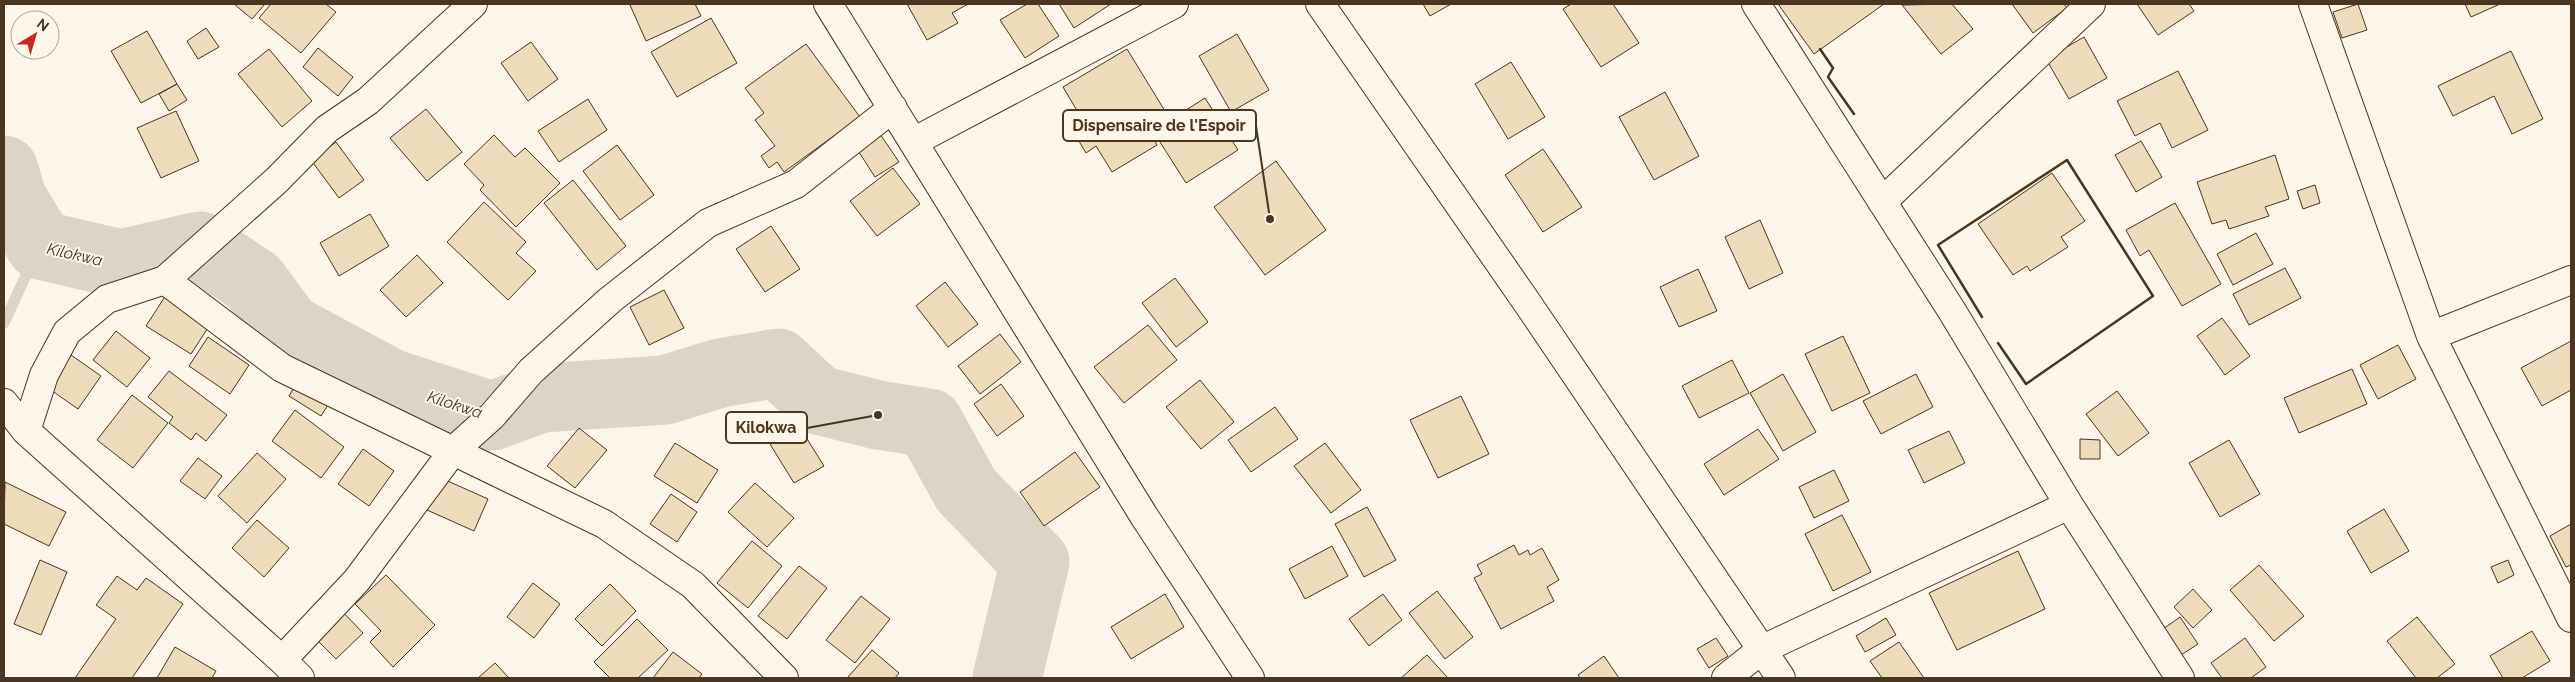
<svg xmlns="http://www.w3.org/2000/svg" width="2575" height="682" font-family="Raleway,sans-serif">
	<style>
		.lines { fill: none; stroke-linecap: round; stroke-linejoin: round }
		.stream { stroke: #dcd4c6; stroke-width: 11 }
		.river { stroke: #dcd4c6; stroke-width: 69 }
		.building { fill: #ecdcbc; stroke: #4a3520 }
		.minor-casing { stroke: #4a3520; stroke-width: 30 }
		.minor { stroke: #fbf6e9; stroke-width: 28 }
		.wall { stroke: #4a3520; stroke-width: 2.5 }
		.labels { text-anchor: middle; stroke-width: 4; stroke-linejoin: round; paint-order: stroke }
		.water-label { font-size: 16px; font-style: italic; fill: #4a3520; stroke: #fbf6e9 }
		.leader { fill: none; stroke: #4a3520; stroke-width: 2 }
		.callout-dot { fill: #4a3520; stroke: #fbf6e9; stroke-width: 2 }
		.callout { fill: #fbf6e9; stroke: #4a3520; stroke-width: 2 }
		.callout-label { font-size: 16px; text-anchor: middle; font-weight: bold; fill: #4a3520 }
	</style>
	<rect width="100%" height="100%" fill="#fbf6e9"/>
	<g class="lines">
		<path class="stream" d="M4,323l36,-78"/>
		<path class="river" d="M4,170l8,28 28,47 81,19 79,-18 54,36 34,46 102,55 102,33 49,-18 124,-8 55,-17 58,-10 40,37 60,15 51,8 37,67 69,72 -28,116"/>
	</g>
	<path class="building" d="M234,4h31l-13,15z
		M271,4h55l10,8 -35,41 -42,-35z
		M632,4h63l6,12 -55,25 -16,-36z
		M907,4h61l-16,9 6,10 -31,17z
		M1027,4h11l21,32 -34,22 -25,-38z
		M1059,4h52l-37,24z
		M1423,4h28l-21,12z
		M1571,4h42l26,39 -38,24 -38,-58z
		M1778,4h106l-70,50z
		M1952,4l21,25 -32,25 -39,-49z
		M2012,4h52l3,4 -34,25z
		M2137,4h52l5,7 -36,24z
		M2358,4l9,26 -25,8 -9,-26z
		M2465,4h35l-29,13z
		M711,18l26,45 -60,34 -26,-45z
		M206,28l13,19 -21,12 -11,-18z
		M147,31l30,53 -36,19 -30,-52z
		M1237,34l32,56 -38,22 -32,-56z
		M2084,37l23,41 -38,21 -23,-40z
		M531,42l27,37 -30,22 -27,-38z
		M806,44l54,73 -76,55 -7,-10 -8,6 -8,-12 14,-10 -20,-26 9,-7 -19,-25z
		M318,48l35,29 -15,19 -35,-29z
		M269,49l43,52 -30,26 -44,-53z
		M1127,49l41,67 -20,12 9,17 -45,27 -16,-26 -10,7 -19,-32 12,-7 -16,-27z
		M2511,51l32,68 -31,15 -18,-38 -41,20 -15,-30z
		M1511,62l34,55 -37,22 -33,-55z
		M2178,71l30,59 -36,18 -12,-25 -25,13 -18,-35z
		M177,84l10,16 -18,11 -10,-17z
		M1665,92l34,64 -45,24 -35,-63z
		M1205,98l33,52 -52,33 -33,-52z
		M588,99l19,31 -48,32 -21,-31z
		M426,109l36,43 -35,29 -37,-43z
		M176,111l23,50 -38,17 -24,-50z
		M878,131l21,31 -24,15 -20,-31z
		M494,135l21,22 10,-9 35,35 -44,44 -36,-37 4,-5 -20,-21z
		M2141,141l21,36 -26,15 -21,-37z
		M336,142l28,38 -25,18 -28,-38z
		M617,145l37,50 -34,25 -37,-49z
		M1543,149l39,58 -39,25 -38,-57z
		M2275,155l14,44 -24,8 4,9 -40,13 -3,-9 -14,4 -15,-42z
		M1276,161l50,69 -61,45 -51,-68z
		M893,168l27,36 -43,32 -27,-35z
		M2052,173l33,48 -24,16 7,10 -38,24 -3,-5 -14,9 -35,-51z
		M573,180l53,66 -29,24 -53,-67z
		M2315,185l5,18 -17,6 -6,-18z
		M484,202l42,40 -10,11 20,18 -28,29 -61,-58z
		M2175,203l46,81 -39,22 -33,-56 -9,6 -14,-26z
		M370,214l19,32 -50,30 -19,-33z
		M1760,220l23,53 -34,16 -24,-52z
		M771,226l29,43 -35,23 -29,-43z
		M2256,233l17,31 -40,21 -16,-31z
		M417,255l26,28 -37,34 -26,-27z
		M2285,268l16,30 -52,27 -16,-31z
		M1698,269l19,42 -38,16 -19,-40z
		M1175,278l33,44 -32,25 -34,-44z
		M945,282l33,42 -30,23 -32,-41z
		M664,290l20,38 -35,17 -19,-38z
		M166,295l45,28 -20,31 -45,-28z
		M2222,318l28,38 -25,19 -28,-39z
		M1148,325l29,35 -53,43 -30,-36z
		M116,331l34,27 -23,29 -34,-27z
		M1000,334l21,28 -41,32 -22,-28z
		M1843,336l27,57 -38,18 -27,-57z
		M208,337l41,28 -19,29 -41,-28z
		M2571,341v49l-29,16 -21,-38z
		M2398,345l18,34 -38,20 -18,-34z
		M71,355l30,21 -23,33 -30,-21z
		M1732,360l17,33 -50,25 -17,-32z
		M2352,369l15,35 -68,29 -15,-35z
		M169,371l58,44 -21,26 -10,-8 -5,7 -22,-17 4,-6 -25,-20z
		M1783,374l33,58 -33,19 -33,-58z
		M1916,374l17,33 -52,27 -18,-33z
		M299,379l33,20 -11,17 -32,-20z
		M1200,380l34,42 -33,27 -35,-42z
		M1001,384l23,32 -27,20 -23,-32z
		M2117,391l32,42 -31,23 -32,-42z
		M132,395l36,28 -35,45 -36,-28z
		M1461,396l28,58 -51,24 -28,-58z
		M1275,407l23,32 -47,33 -23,-32z
		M295,410l49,37 -23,31 -49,-37z
		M794,418l30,48 -30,17 -29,-47z
		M579,428l28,22 -32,38 -28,-22z
		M1758,429l21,30 -55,36 -20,-31z
		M1949,431l16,32 -41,20 -16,-33z
		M2080,439l20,1v19h-20z
		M2229,440l31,54 -40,23 -31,-54z
		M675,443l43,27 -21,33 -43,-27z
		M1325,443l36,47 -30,23 -37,-47z
		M363,449l31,22 -25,35 -31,-22z
		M1075,452l25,35 -56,39 -24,-34z
		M257,453l29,26 -39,44 -29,-27z
		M198,458l24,18 -17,23 -25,-18z
		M1834,470l15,31 -35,17 -15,-31z
		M441,478l47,21 -14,32 -47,-21z
		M5,482l61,30 -17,34 -45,-22z
		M755,483l39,35 -27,29 -39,-35z
		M671,494l26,18 -20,30 -27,-18z
		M1367,507l29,53 -32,17 -29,-53z
		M2384,509l25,42 -38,22 -24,-42z
		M1842,515l29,57 -38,19 -28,-57z
		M257,520l32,28 -25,29 -32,-29z
		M2571,524v41l-5,2 -16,-31z
		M752,541l30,25 -34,42 -31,-25z
		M1514,545l5,10 9,-5 2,5 12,-7 17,32 -12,7 7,14 -53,28 -27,-51 8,-4 -5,-9z
		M1332,546l16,30 -43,23 -16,-30z
		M2018,551l27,58 -88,41 -28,-57z
		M40,560l27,12 -26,63 -27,-11z
		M2508,560l6,15 -16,8 -7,-16z
		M2259,565l45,51 -30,25 -44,-51z
		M799,566l28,22 -40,51 -29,-23z
		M386,575l49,50 -42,42 -23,-25 11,-11 -26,-27z
		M117,576l20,14 9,-12 37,26 -51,74h-57l41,-59 -20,-14z
		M533,583l27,21 -26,34 -27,-21z
		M610,584l26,27 -34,35 -27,-27z
		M2193,589l19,21 -19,18 -19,-21z
		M1437,591l36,46 -28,22 -36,-46z
		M1165,594l19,33 -53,32 -20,-32z
		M1383,594l19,26 -33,26 -20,-27z
		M861,596l29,23 -35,44 -29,-23z
		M339,608l24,25 -27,26 -24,-24z
		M2180,617l18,27 -17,11 -18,-26z
		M2417,617l38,47 -18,14h-21l-29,-37z
		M1886,618l10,17 -31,17 -9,-16z
		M637,619l31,31 -30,28h-28l-16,-16z
		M2532,631l18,30 -28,17h-19l-13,-22z
		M1716,638l12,18 -19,12 -12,-19z
		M2245,638l21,29 -15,11h-29l-11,-15z
		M1899,642l25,36h-42l-12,-17z
		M175,647l41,24 -4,7h-55z
		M872,650l27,23 -4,5h-48z
		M673,652l29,22 -3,4h-46z
		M1427,655l21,23h-47z
		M1604,656l15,22h-39l-2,-3z
		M495,663l14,15h-31z"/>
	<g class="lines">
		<g class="minor-casing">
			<path id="minor" d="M828,4l316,512 106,162
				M1320,4l208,300 253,374
				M1756,4l196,307 117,194 111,173
				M2313,4l118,332 140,282
				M913,142l261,-138
				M1882,202l209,-198
				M165,280l117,88 322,156 89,61 91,93
				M2431,336l140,-56
				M4,403l22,28 256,229 18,18
				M26,431l18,-56 23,-43 40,-33 58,-19 112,-100 50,-51 41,-28 105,-97
				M282,660l75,-80 96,-129 39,-35 39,-45 79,-71 98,-77 88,-39 97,-76
				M1726,678l35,-28 308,-145"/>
		</g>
		<use href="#minor" class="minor"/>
		<path class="wall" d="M1820,49l13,19 -5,9 26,37
			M1982,317l-44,-72 129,-85 86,136 -127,88 -28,-41"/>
	</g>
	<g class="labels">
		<g class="water-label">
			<text transform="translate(75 254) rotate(13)" y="6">Kilokwa</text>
			<text transform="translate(455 404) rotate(18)" y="6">Kilokwa</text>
		</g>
	</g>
	<path class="leader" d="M1270 219L1256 126M878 415L807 428"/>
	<g class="callout-dot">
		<circle cx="1270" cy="219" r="5"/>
		<circle cx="878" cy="415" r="5"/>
	</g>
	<g class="callout">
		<rect x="1063" y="110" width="193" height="31" rx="5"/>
		<rect x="726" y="412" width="81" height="31" rx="5"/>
	</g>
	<g class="callout-label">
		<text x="1159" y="131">Dispensaire de l'Espoir</text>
		<text x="766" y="433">Kilokwa</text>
	</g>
	<rect width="2575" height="682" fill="none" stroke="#4a3520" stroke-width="10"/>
	<g transform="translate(35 35) rotate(38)"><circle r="24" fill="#fbf6e9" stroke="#b4a999"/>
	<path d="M0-4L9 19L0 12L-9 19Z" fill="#c62828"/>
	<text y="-8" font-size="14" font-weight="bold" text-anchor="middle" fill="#4a3520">N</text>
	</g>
</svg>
